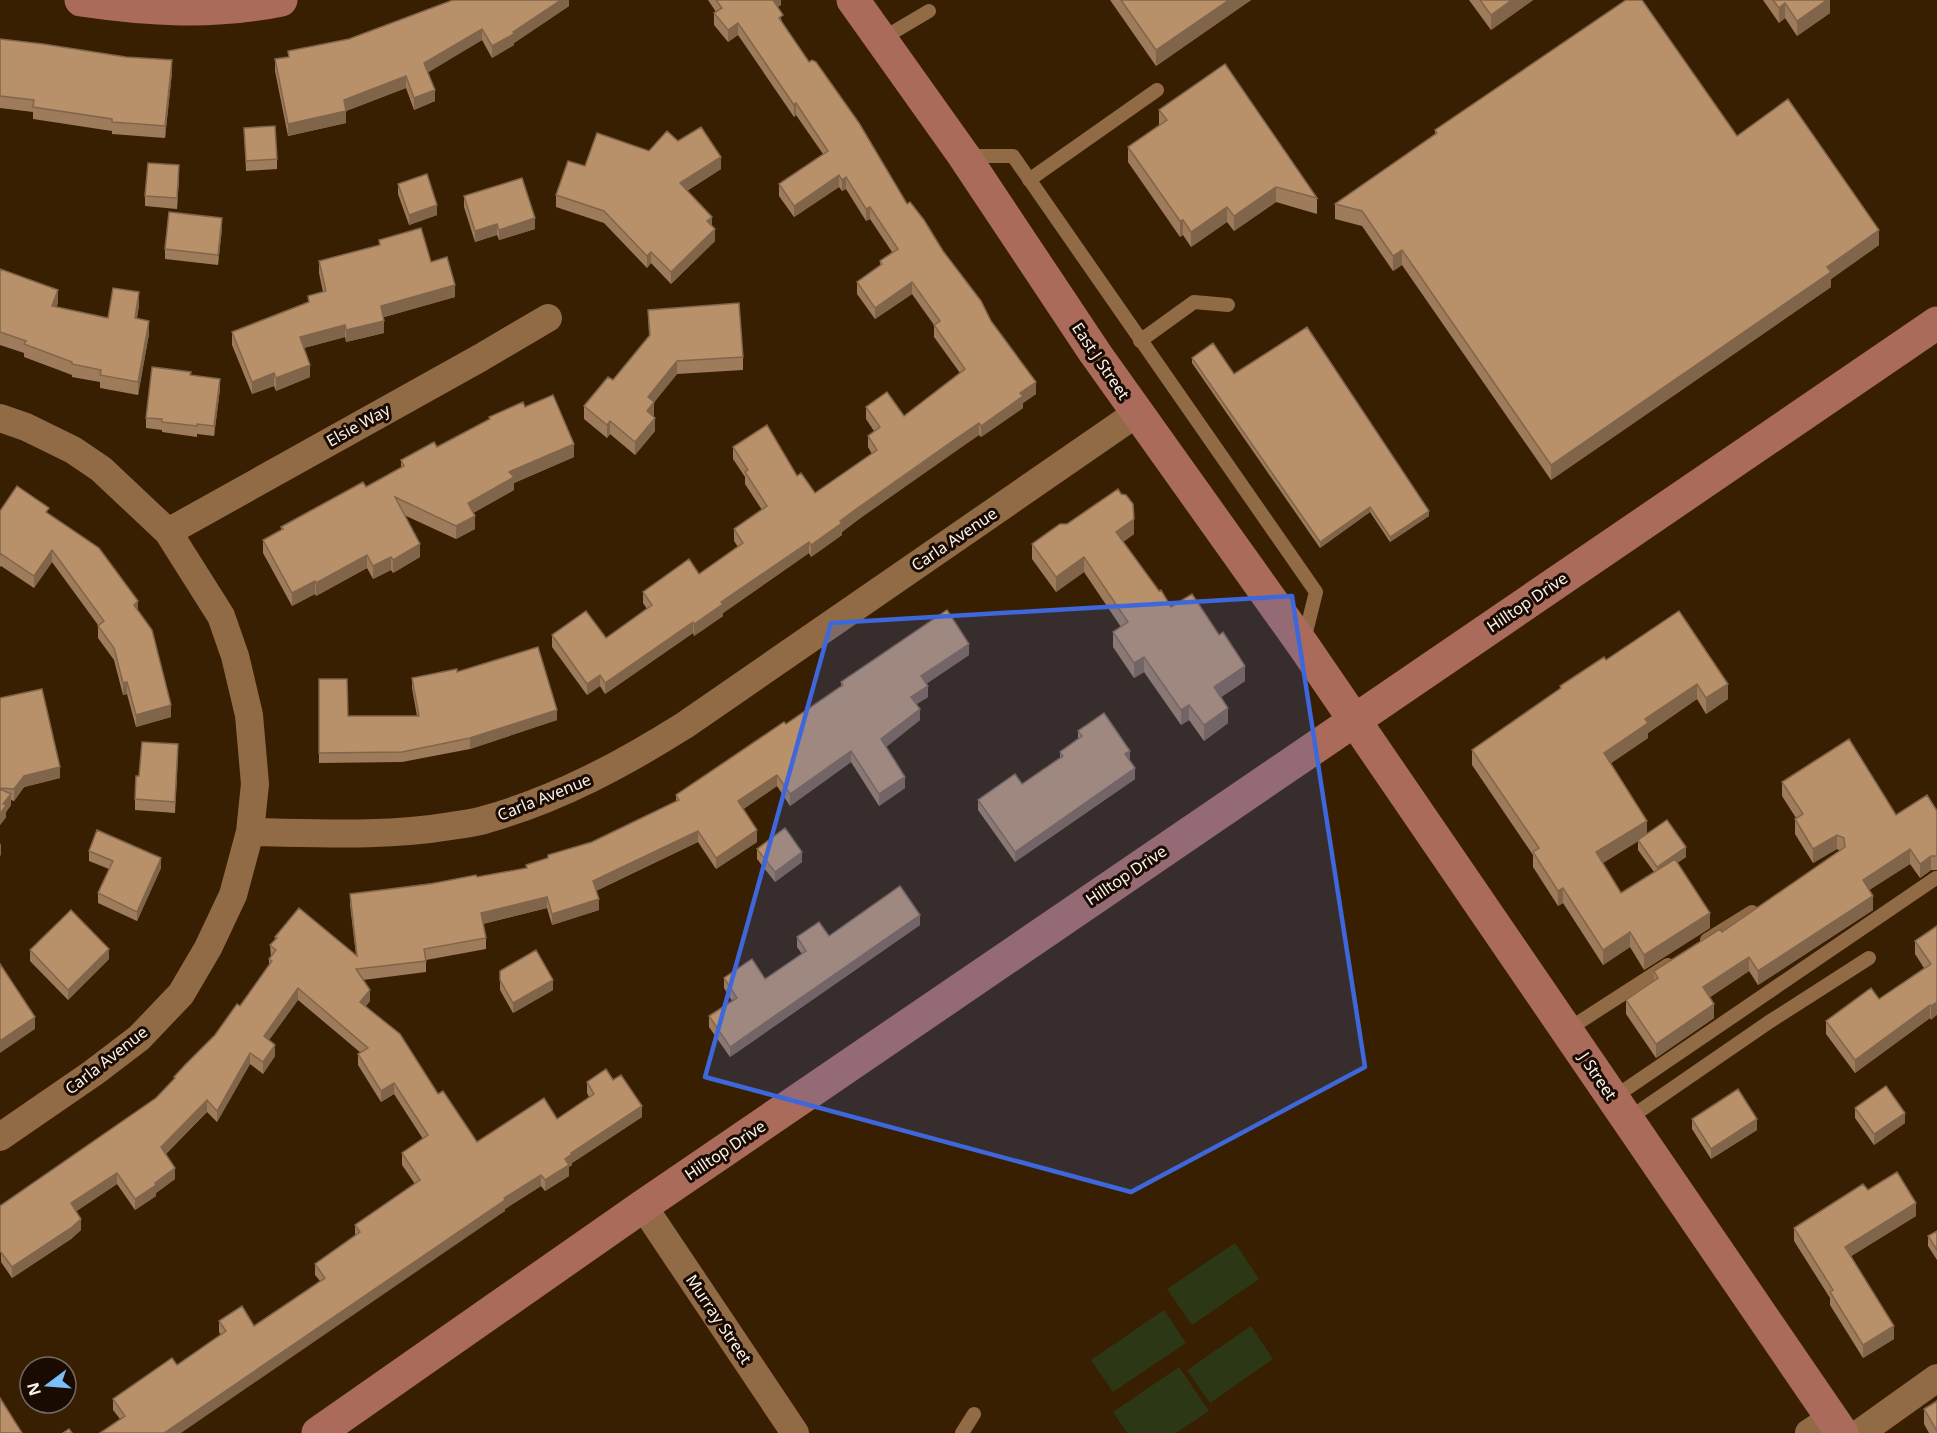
<svg xmlns="http://www.w3.org/2000/svg" width="1937" height="1433" font-family="'Noto Sans',sans-serif">
	<style>
		.green { fill: #2c3715 }
		.lines { fill: none; stroke-linecap: round; stroke-linejoin: round }
		.lane { stroke: #916b46; stroke-width: 14 }
		.street { stroke: #916b46; stroke-width: 28 }
		.secondary { stroke: #aa6b5b; stroke-width: 33 }
		.wall { fill: #9e7c5b; fill-rule: evenodd }
		.shaded-wall { fill: #81654a }
		.building { fill: #b8906a; stroke: #81654a; stroke-width: 1.5 }
		.marked { fill: #3e67db; fill-opacity: 0.2; stroke: #3e67db; stroke-width: 4.5; stroke-linejoin: round }
		.labels { text-anchor: middle; stroke-width: 6; stroke-linejoin: round; paint-order: stroke }
		.street-label { font-size: 16px; fill: #fcf3eb; stroke: #190b01 }
	</style>
	<rect width="100%" height="100%" fill="#381f02"/>
	<path class="green" d="M1235,1243l24,36 -67,46 -25,-36z
		M1164,1310l22,33 -73,49 -22,-32z
		M1251,1326l22,33 -63,44 -23,-33z
		M1179,1367l30,44 -33,22h-49l-14,-21z"/>
	<g class="lines">
		<path class="lane" d="M880,40l49,-29
			M968,156h45l303,436 -12,48
			M1029,180l128,-90
			M1140,341l54,-39 34,3
			M1707,940l45,-28
			M1567,1030l101,-65
			M1613,1098l323,-220
			M1628,1119l141,-97 100,-64
			M962,1433l12,-19"/>
		<path class="street" d="M0,418l26,9 47,23 28,19 67,63 53,84 14,40 14,59 6,69 -5,48 -17,63 -25,53 -27,46 -42,44 -46,35 -93,64
			M168,532l312,-174 68,-40
			M250,832c68,1 135,5 201,-6 12,-2 25,-3 36,-7 71,-20 136,-55 198,-94l452,-312
			M643,1206l152,227
			M1809,1433l23,-15
			M1860,1433l77,-55"/>
		<path class="secondary" d="M81,0c67,10 133,14 200,0
			M853,0l111,156 131,197 208,292 539,788
			M318,1433l325,-227 1294,-883"/>
	</g>
	<path class="wall" d="M450,0h119v6l-55,37v2l-22,13 -10,-18 -54,32 7,29 -21,9 -8,-22 -60,23v12l-58,13 -13,-65v-12l13,-2v-6l61,-12 101,-38z
		M708,0h73v5l-4,2 6,17 124,180 36,47 48,70 45,73 -13,9v5l-42,29 -2,-2 -25,17 -95,67 -17,13v3l-31,22 -2,-4 -86,60v3l-29,20 -1,-3 -88,61 -5,-8 -13,9 -35,-48v-12l54,3 41,-29 -4,-6v-11l56,-18 39,-27 -4,-6v-12l28,-19 -17,-26v-7l-12,-18v-12l64,29 18,17 57,-39 -4,-7v-11l6,-5 -8,-12v-12l38,9 56,-43 -26,-36v-12l-22,-31 -37,25 -18,-25v-12l23,-16v-5l12,-9 -22,-33 -4,2 -20,-32 -4,2 -3,-4 -45,30 -15,-21v-12l44,-30 -27,-39 -2,2 -56,-82 -10,7 -14,-17v-12l2,-1z
		M1110,0h141l-95,66z
		M1469,0h64l-42,30z
		M1763,0h67v13l-33,23 -12,-18 -6,5z
		M0,39l172,33 -7,66 -53,-4v-3l-79,-12v-7l-33,-4z
		M1159,110l158,88v16l-41,-12 -42,29 -7,-9 -36,25 -8,-12 -3,2 -52,-75v-15l31,-22z
		M244,128l33,31v10l-31,2z
		M1435,130l302,6 142,109 -48,34v8l-280,193 -149,-215 -9,6 -31,-45 -27,-7v-15l100,-70z
		M678,141l43,28 -34,22 25,34 3,16 -44,43 -20,-21 -4,5 -43,-45 -48,-16v-12l29,-29 64,-15z
		M179,176l-2,33 -32,-3v-10z
		M398,184l39,31 -28,10 -11,-31z
		M464,196l71,33 -36,11 -2,-5 -22,7 -11,-35z
		M222,228l-4,37 -53,-6v-10z
		M379,240l52,22 24,35 -71,20v16l-38,9 -1,-5 -41,11 6,29 -34,14 -2,-5 -22,8 -20,-49v-13l76,-30v-6l15,-4 -4,-19v-12l60,-15z
		M0,269l58,34 -2,4 52,11 31,-13 -2,13 12,16 -11,61 -38,-7v-6l-28,-5v-2l-48,-18v-4l-24,-8z
		M648,310l95,47v13l-66,4 -23,28v13l-1,2 2,14 -20,24 -25,-21 -3,4 -23,-19v-13l29,-26 36,-44z
		M1192,358l42,16 195,142 -39,26 -20,-30 -50,36 -128,-185z
		M190,375l30,14 -6,47 -17,-2v3l-35,-5v-2l-16,-2v-10z
		M525,407l49,50 -60,26v7l-41,23 2,16 -19,10 -52,-24 16,42 -27,16 -2,-3 -18,9 -6,-11 -51,28 -1,-2 -23,12 -29,-53v-13l18,-10v-3l85,-40 35,-19v-8l36,-13 52,-28v-2z
		M0,511l49,4 89,96 33,106 -35,10 -9,-33 -4,1 -9,-35 -16,-22v-13l-46,-63 -18,26 -33,-22 -1,1z
		M1134,534l-11,8 36,49 12,16 74,74 -24,16 7,26 -24,18 -15,-21 -8,5 -37,-53 -10,6 -21,-31v-15l8,-5 -37,-55 -28,20 -24,-33v-15z
		M1679,611l49,88 -22,15 -9,-15 -49,34v5l-37,25 36,71 39,23 -9,6 33,65 -66,42 -14,-23 -27,18 -40,-62 -5,3 -25,-39v-12l-61,-90v-15l88,-61v-3l46,-26zM1638,841v9l16,22 -33,21 -18,-30z
		M969,655l-43,29 2,13 -12,7 4,16 -34,27 19,41 -26,18 -28,-44 -61,44 -13,-20 -34,23 14,33 -41,27 -18,-27 -102,49 3,19 -47,15 -5,-17 -64,16 3,14v11l-60,11v12l-63,8 7,21 -4,5 111,136 80,-23 32,-22 -2,-4v-11l26,-2 29,37 -70,46v2l-3,2v9l-24,15 -4,-5 -36,23v2l-385,208 -7,-9v-11l64,-34 44,-30 -2,-3v-11l35,5 66,-45 -5,-6v-11l40,-28v-11l60,-41 -13,-19v-12l21,-14 -29,-45 -13,8 -23,-37v-11l3,-1 -63,-53 -29,40 6,16 -12,18 -13,-10 -33,58 -10,-10 -41,42 9,25 -19,14v3l-21,14 -18,-26 -41,27 5,19 -10,9 -59,39 -11,-16 -1,-56 156,-108 18,-18v-3l41,-42 25,-29 29,-40v-7l2,-2 -1,-12 5,-5v-3l81,18 -6,-50v-11l127,-17 49,-9v-3l22,-7v-3l44,-13 84,-41v-6l110,-71 55,-38v-4z
		M457,672l100,48 -87,29 -68,13 -83,1v-84l29,37h69l-5,-28v-10z
		M0,698l60,80 -36,9 -10,14 -3,-1v5l-5,7v5l-6,8z
		M1078,731l52,30 5,18 -120,83 -37,-52v-10l44,-16 38,-26v-6l18,-13z
		M178,755l-3,58 -40,-3v-11l4,-23z
		M1782,782l114,33 41,-4v59h-6l-11,8 -10,-14 -41,26 4,20 -115,75 -9,-14 -39,26 4,21 -58,40 -30,-44v-14l28,-19v-10l68,-39 118,-81 -3,-2 -24,14 -18,-29v-15l1,-1 -14,-22z
		M757,849l45,13 -27,20 -18,-23z
		M89,851l72,17 -24,53 -39,-18v-10l11,-24 -20,-8z
		M920,925l-190,132 -21,-30v-11l23,-15 -8,-13v-10l41,1 37,-25 -5,-7v-10l32,-1z
		M1937,926l-6,94 -1,-2 -75,55 -29,-39v-13l53,-22 45,-31 -9,-14v-13z
		M30,950l79,9 -41,41 -38,-39z
		M500,971l53,19 -40,23 -13,-23z
		M1855,1108l50,15 -31,22 -19,-27z
		M1692,1119l65,11 -46,29 -19,-30z
		M1868,1190l48,26 -65,40 43,83 -31,19 -33,-53v-7l-36,-57v-13z
		M1937,1231v29l-9,-14v-10z
		M1937,1401v32h-8l-5,-9v-15z"/>
	<path class="shaded-wall" d="M561,0h8v6l-55,37v2l-22,13v-12z
		M772,0h9v5l-9,6z
		M1229,0h22l-95,66v-16z
		M1512,0h21l-42,30v-15z
		M1827,0h3v13l-33,23v-15z
		M1785,3v15l-6,5v-15z
		M738,23v12l-10,7v-12z
		M482,29v11l-58,35v-12z
		M172,60v12l-7,66v-12z
		M406,76v12l-60,23v12l-58,13v-12l56,-24z
		M435,90v11l-21,9v-12z
		M796,103v12l-2,2v-12z
		M721,157v12l-41,26v-12z
		M179,165v11l-2,33v-11z
		M839,175v12l-45,30v-11z
		M846,177v12l-4,2v-11z
		M1276,187v15l-42,29v-15z
		M437,205v10l-28,10v-10z
		M870,207v12l-4,2v-12z
		M1227,207v15l-36,25v-15z
		M712,217v12l-5,-8z
		M222,218v10l-4,37v-10z
		M535,218v11l-36,11v-10z
		M1183,220v15l-3,2v-16z
		M497,224v11l-22,7v-11z
		M715,229v12l-44,43v-12z
		M1879,230v15l-48,34v8l-280,193v-15z
		M1402,250v15l-9,6v-15z
		M651,252v11l-4,5v-12z
		M912,282v12l-37,25v-11z
		M455,285v12l-74,21v-12z
		M58,290v13l-6,16v-13z
		M139,292v13l-4,26v-13z
		M149,321v13l-11,61v-13z
		M384,321v12l-38,9v-12z
		M345,325v12l-45,12v-12z
		M677,361v13l-29,36v-13z
		M310,365v12l-34,14v-13z
		M274,373v13l-22,8v-12z
		M220,379v10l-6,47v-10z
		M1036,382v12l-13,9v5l-42,29v-11l39,-33z
		M654,402v13l-7,9v-13z
		M655,418v13l-20,24v-13z
		M610,421v13l-3,4v-13z
		M979,423v12l-120,84 -17,13v3l-31,22v-12l29,-24z
		M574,444v13l-60,26v7l-46,26v-13l41,-31z
		M1370,507v5l-50,36v-6z
		M1429,511v5l-39,26v-5z
		M475,516v13l-19,10v-13z
		M1134,519v15l-18,13v-15z
		M809,542v11l-86,60v3l-29,20v-12l27,-22z
		M420,544v13l-27,16v-13z
		M52,550v12l-18,26v-12z
		M367,555v13l-51,28v-13z
		M391,557v13l-18,9v-13z
		M1084,557v15l-28,20v-15z
		M315,581v13l-23,12v-13z
		M138,601v12l-4,-8z
		M693,622v11l-88,61v-11z
		M969,644v11l-48,32v-11z
		M1144,657v15l-10,6v-15z
		M1245,666v15l-31,21v-15z
		M600,675v11l-13,9v-11z
		M127,682v12l-4,1v-12z
		M1697,684v15l-49,34v5l-44,30v-15l41,-34z
		M1728,684v15l-22,15v-16z
		M928,686v11l-17,11v-11z
		M171,705v12l-35,10v-12z
		M1189,705v15l-8,5v-15z
		M1228,708v15l-24,18v-16z
		M920,709v11l-39,31v-12z
		M557,710v10l-87,29v-11z
		M851,751v11l-61,44v-12z
		M1130,751v10l-5,-7z
		M60,767v11l-36,9 -10,14v-12l10,-13z
		M1135,768v11l-120,83v-10z
		M777,775v11l-39,27v-12z
		M905,777v11l-26,18v-12z
		M11,794v11l-5,7v5l-6,8v-11l3,-10z
		M1647,821v15l-51,31v-15z
		M757,830v12l-41,27v-11z
		M698,831v11l-105,50v-11z
		M1837,835v14l-24,14v-14z
		M1,843v12l-1,1v-11z
		M1686,847v10l-29,20v-10z
		M1910,849v15l-47,30v-14z
		M802,852v10l-27,20v-10z
		M1931,856v14l-11,8v-14z
		M161,858v10l-24,53v-9z
		M1563,888v15l-5,3v-15z
		M1873,896v14l-115,75v-14z
		M547,897v11l-66,16v-11z
		M599,899v11l-47,15v-11z
		M1710,913v15l-66,42v-15z
		M920,915v10l-190,132v-10z
		M1630,932v15l-27,18v-15z
		M109,949v10l-41,41v-10z
		M1749,957v14l-46,31v-15z
		M553,980v10l-40,23v-10z
		M298,988v12l-34,47v-11z
		M370,990v11l-10,12v-11z
		M1937,1002v13l-6,5v-14z
		M1714,1004v14l-58,40v-14z
		M1930,1005v13l-75,55v-13z
		M35,1017v12l-35,24v-12z
		M275,1045v11l-12,18v-12z
		M250,1053v11l-33,58v-11z
		M394,1083v11l-13,8v-11z
		M207,1100v12l-46,46v-11z
		M642,1106v11l-70,46v2l-3,2v9l-24,15v-11l26,-27z
		M1905,1113v10l-31,22v-11z
		M1757,1119v11l-46,29v-10z
		M175,1168v11l-19,14v3l-21,14v-11l20,-16z
		M117,1173v11l-46,31v-12z
		M541,1175v11l-36,23v2l-324,222h-17l340,-235z
		M1916,1203v13l-71,44v-13z
		M81,1219v11l-10,9 -59,39v-11z
		M1894,1326v13l-31,19v-13z"/>
	<path class="building" d="M453,0h108l-48,32 1,2 -22,12 -10,-17 -58,34 11,27 -21,8 -8,-22 -62,24 2,11 -58,13 -13,-65 14,-2 -1,-6 61,-12z
		M716,0h57l10,15 -4,3 30,44 3,-2 4,2 43,61 48,81 3,-2 14,18 19,31 38,50 10,20 45,61 -16,11 3,3 -42,30 -2,-3 -25,17 -95,67 -19,14 2,2 -31,22 -2,-3 -88,60 2,2 -29,20 -1,-2 -88,61 -5,-8 -13,9 -35,-49 34,-24 20,27 46,-33 -9,-13 46,-33 10,15 44,-31 -9,-14 33,-23 -22,-34 3,-2 -15,-23 34,-22 30,51 4,-3 14,20 62,-43 -9,-14 12,-9 -14,-20 21,-15 17,24 61,-47 -31,-44 6,-4 -28,-39 -37,26 -18,-26 25,-18 -2,-3 18,-12 -28,-42 -4,2 -20,-32 -4,3 -3,-5 -45,31 -15,-22 49,-33 -32,-48 -2,2 -56,-82 -10,7 -14,-17 8,-5z
		M1121,0h108l-73,50z
		M1480,0h32l-21,15z
		M1626,0h16l95,136 51,-37 91,131 -52,37 4,5 -280,193 -149,-215 -9,6 -31,-45 -27,-7 102,-71 -2,-3z
		M1773,0h54l-30,21 -12,-18 -6,5z
		M0,39l43,5 83,13 46,3 -7,66 -53,-4v-3l-79,-12 1,-7 -34,-4z
		M1225,64l92,134 -41,-11 -42,29 -7,-9 -36,25 -8,-12 -3,1 -52,-74 39,-27 -8,-10z
		M275,126l2,33 -31,2 -2,-33z
		M701,127l20,30 -41,26 32,34 -5,4 8,8 -44,43 -20,-20 -4,4 -43,-45 -48,-16 12,-34 17,5 12,-33 52,18 18,-20 11,10z
		M148,163l31,2 -2,33 -32,-2z
		M427,174l10,31 -28,10 -11,-31z
		M522,178l13,40 -36,12 -2,-6 -22,7 -11,-35z
		M169,212l53,6 -4,37 -53,-6z
		M421,228l10,34 16,-5 8,28 -74,21 3,15 -38,9 -1,-5 -45,12 10,28 -34,13 -2,-5 -22,9 -20,-50 77,-30 -1,-6 18,-5 -7,-30 61,-16 -1,-5z
		M0,269l58,21 -6,16 56,12 5,-30 26,4 -4,26 14,3 -11,61 -38,-7 1,-5 -29,-6v-2l-48,-18 2,-3 -26,-9z
		M739,303l4,54 -66,4 -29,36 6,5 -7,9 8,7 -20,24 -25,-21 -3,4 -23,-19 24,-29 5,3 37,-45 -2,-25z
		M1307,327l122,184 -39,26 -20,-30 -50,35 -128,-184 21,-15 21,31z
		M152,367l39,5 -1,3 30,4 -6,47 -17,-2v2l-35,-4v-3l-16,-1z
		M553,395l21,49 -65,28 5,5 -46,26 7,13 -19,10 -61,-29 25,47 -27,16 -2,-3 -18,9 -6,-11 -51,28 -1,-2 -23,12 -29,-53 20,-11 -2,-2 82,-45 3,5 38,-21 -3,-6 33,-18 3,5 53,-28 -1,-2 34,-15 2,5z
		M17,486l32,22 -3,4 53,36 39,53 -4,4 18,25 19,75 -35,10 -9,-33 -4,1 -9,-35 -16,-22 6,-5 -52,-71 -18,26 -33,-22 -1,1v-44z
		M1118,489l3,5 5,1 7,9 1,15 -18,13 43,59 2,-1 10,17 21,-13 27,41 4,-3 22,34 -31,21 14,21 -24,17 -15,-20 -8,5 -37,-53 -10,6 -21,-31 15,-10 -44,-65 -28,20 -24,-33 28,-20h7z
		M947,610l22,34 -48,32 7,10 -17,11 9,12 -39,30 24,38 -26,17 -28,-43 -61,43 -13,-19 -39,26 19,29 -41,28 -18,-27 -105,50 6,18 -47,15 -5,-17 -66,16 5,25 -62,11 2,12 -70,8 14,21 -10,12 40,32 38,60 5,-3 34,51 67,-44 13,21 37,-25 -7,-12 19,-13 7,11 8,-5 21,31 -71,47 1,1 -7,5 4,6 -24,15 -4,-5 -37,23 1,2 -341,233h-64l25,-17 -12,-17 59,-41 5,7 49,-34 -7,-10 23,-15 12,20 71,-48 -10,-14 45,-32 -5,-7 65,-45 -18,-27 26,-18 -34,-52 -13,8 -23,-37 10,-6 -70,-60 -34,48 11,9 -12,17 -13,-9 -33,58 -10,-11 -46,47 14,21 -20,15 1,2 -21,14 -18,-26 -46,30 10,16 -10,9 -59,39 -12,-16v-45l156,-108 19,-20 -1,-1 11,-12 30,-30 22,-31 3,2 32,-45 -3,-2 7,-9 -6,-5 7,-7 -2,-1 24,-29 58,48 -7,-62 80,-10 46,-9 1,2 50,-9 -1,-3 22,-7v-3l44,-13 87,-42 -3,-5 108,-73 2,2 57,-39 -2,-3z
		M1679,611l49,73 -22,14 -9,-14 -52,35 3,4 -44,30 43,68 -51,31 25,41 54,-34 35,54 -66,42 -14,-23 -27,18 -40,-62 -5,3 -25,-39 6,-4 -67,-98 89,-62 -1,-2 44,-29 2,3z
		M538,647l19,63 -87,28 -68,14 -83,1v-74h28l1,37h71l-7,-38 45,-9v3z
		M42,689l18,78 -36,9 -10,13 -14,-1v-90z
		M1104,713l26,38 -5,3 10,14 -120,84 -37,-52 37,-26 7,10 41,-28 -3,-4 22,-16 -4,-5z
		M1849,739l47,76 31,-20 10,16v45h-6l-11,8 -10,-15 -47,31 10,16 -115,75 -9,-14 -46,30 11,17 -58,40 -30,-44 32,-22 -4,-7 66,-42 2,3 123,-85 -1,-9 -7,-3 -24,14 -18,-30 8,-5 -21,-32z
		M142,742l36,2 -3,58 -40,-3 1,-23h3z
		M0,789l11,5 -8,10 3,1 -6,9z
		M1667,820l19,27 -29,20 -19,-27z
		M785,828l17,24 -27,20 -18,-23z
		M97,830l64,28 -24,54 -39,-19 15,-32 -24,-10z
		M900,886l20,29 -190,132 -21,-31 28,-18 -13,-20 28,-19 13,20 41,-28 -9,-14 22,-15 10,14z
		M71,910l38,39 -41,41 -38,-40z
		M1937,926v76l-6,4 -1,-1 -75,55 -29,-39 45,-33 8,11 52,-35 -16,-23z
		M536,950l17,30 -40,23 -13,-23v-9z
		M0,964l35,53 -35,24z
		M1886,1086l19,27 -31,21 -19,-26z
		M1738,1089l19,30 -46,30 -19,-30z
		M1897,1172l19,31 -71,44 49,79 -31,19 -33,-53 3,-2 -39,-62 69,-44 5,6z
		M1937,1231v19l-9,-14z
		M0,1398l22,35h-22z
		M1937,1401v30l-13,-22z
		M69,1429l3,4h-9z"/>
	<path class="marked" d="M1292,596l73,471 -234,125 -426,-115 126,-454z"/>
	<g class="labels">
		<g class="street-label">
			<text transform="translate(1101 361) rotate(56)" y="6">East J Street</text>
			<text transform="translate(358 425) rotate(-29)" y="6">Elsie Way</text>
			<text transform="translate(954 539) rotate(-34)" y="6">Carla Avenue</text>
			<text transform="translate(1527 602) rotate(-34)" y="6">Hilltop Drive</text>
			<text transform="translate(544 797) rotate(-22)" y="6">Carla Avenue</text>
			<text transform="translate(1126 875) rotate(-34)" y="6">Hilltop Drive</text>
			<text transform="translate(106 1060) rotate(-38)" y="6">Carla Avenue</text>
			<text transform="translate(1598 1076) rotate(56)" y="6">J Street</text>
			<text transform="translate(725 1150) rotate(-34)" y="6">Hilltop Drive</text>
			<text transform="translate(719 1319) rotate(56)" y="6">Murray Street</text>
		</g>
	</g>
	<g transform="translate(48 1385) rotate(254)"><circle r="28" fill="#190b01" stroke="#74685f" stroke-width="1.5"/>
	<path d="M0-4.5L10 22L0 15L-10 22Z" fill="#7abff8"/>
	<text y="-9" font-size="16" font-weight="bold" text-anchor="middle" fill="#fcf3eb">N</text>
	</g>
</svg>
